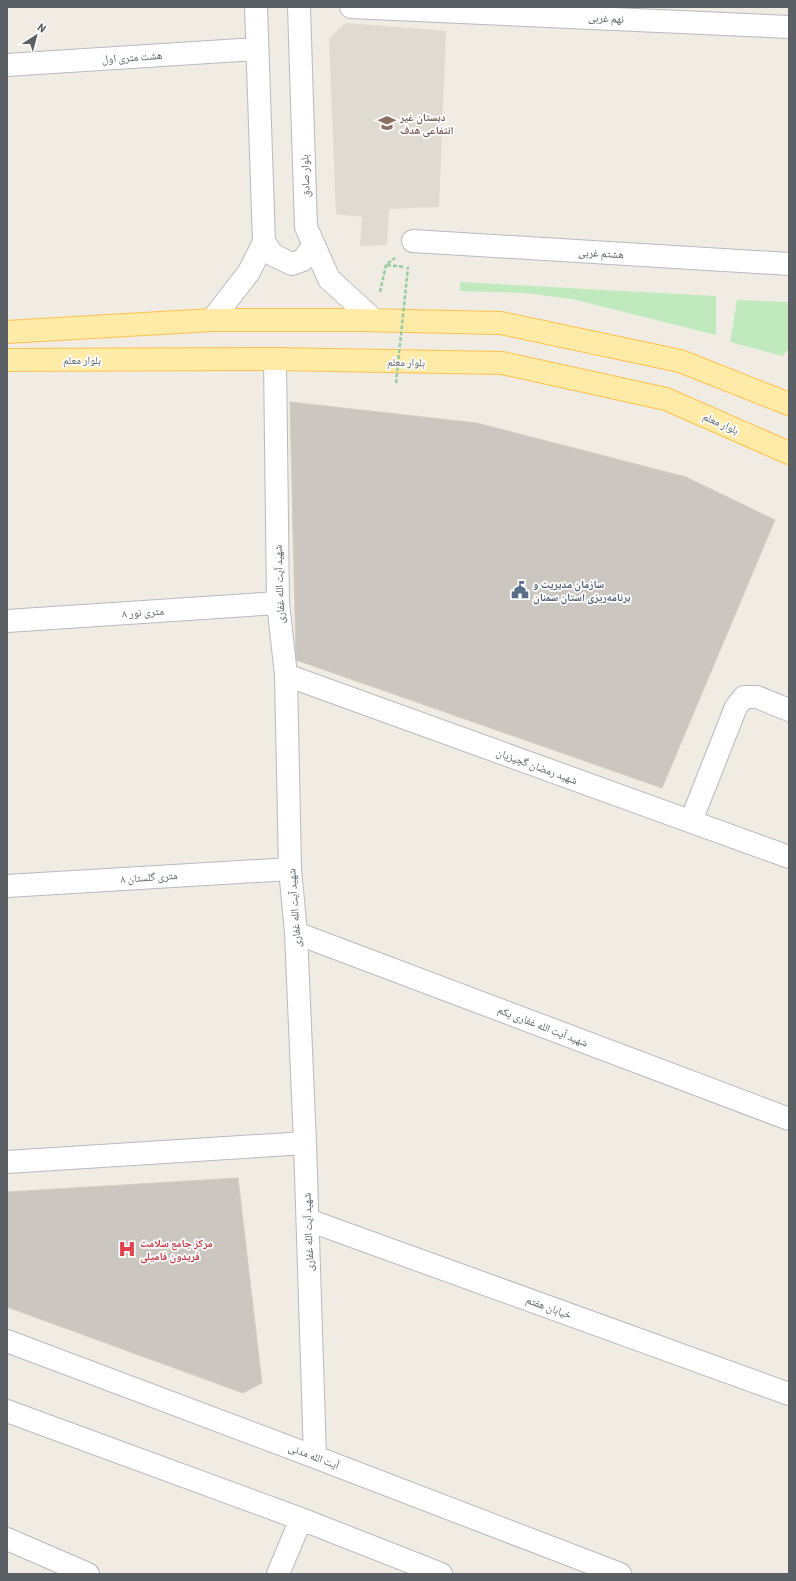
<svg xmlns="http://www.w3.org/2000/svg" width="796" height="1581" font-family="Barlow,'Noto Naskh Arabic',sans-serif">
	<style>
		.education { fill: #dfdbd2 }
		.green { fill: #c0eabd }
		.building { fill: #cbc6c0; stroke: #d5cdc1 }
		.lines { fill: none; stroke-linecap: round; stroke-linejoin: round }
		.minor-casing { stroke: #b6babf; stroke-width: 24 }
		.major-casing { stroke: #ffc14c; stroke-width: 24 }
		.path { stroke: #95cca1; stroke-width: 2.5; stroke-dasharray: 4 2; stroke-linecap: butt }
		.minor { stroke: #fff; stroke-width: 22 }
		.major { stroke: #ffeba8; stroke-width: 22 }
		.path-bridge { stroke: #95cca1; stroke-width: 2.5; stroke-dasharray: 4 2; stroke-linecap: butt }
		.labels { text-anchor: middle; stroke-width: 3.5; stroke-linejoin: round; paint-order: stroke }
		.street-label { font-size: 11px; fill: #5b6065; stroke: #fff }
		.education-label { font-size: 11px; font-weight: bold; fill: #785e54; stroke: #fff; text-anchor: start }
		.service-label { font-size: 11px; font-weight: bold; fill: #4e5e75; stroke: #fff; text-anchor: start }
		.health-label { font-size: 11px; font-weight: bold; fill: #be3a42; stroke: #fff; text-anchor: start }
	</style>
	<rect width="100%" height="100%" fill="#f0ece3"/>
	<path class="education" d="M346,23l100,8 -7,176 -50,2 -2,36 -27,1 2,-29 -26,-3 -7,-176z"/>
	<path class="green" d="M460,282l256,14v39l-144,-36 -47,-6 -65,-2z
		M737,300l52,2v46l-6,8 -53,-14z"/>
	<path class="building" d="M290,402l187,21 209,54 89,43 -113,268 -366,-128z
		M238,1178l24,205 -19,10 -236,-86v-115z"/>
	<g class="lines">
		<g class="minor-casing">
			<path id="minor" d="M299,7l7,220 23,52 45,41
				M351,7l438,20
				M7,65l250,-16
				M413,241l376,23
				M264,242l9,13 19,9 11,-4 11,-15
				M212,320l37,-48 15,-30 -8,-235
				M275,359l3,244 8,72 4,194 6,64 9,210 10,314
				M7,621l271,-18
				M286,675l503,182
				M691,821l45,-114 8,-10h13l32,13
				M7,886l283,-17
				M296,933l493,186
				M7,1162l298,-19
				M308,1220l481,174
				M7,1341l308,116 305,117
				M7,1411l294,108 140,55
				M7,1539l81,35
				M278,1574l23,-55"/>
		</g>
		<g class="major-casing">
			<path id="major" d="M7,332l205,-12h148l141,3 179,38 109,43
				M7,360l268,-1 227,4 164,36 123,54"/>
		</g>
		<path class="path" d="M387,265l18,2
			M380,292l6,-27 9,-7"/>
		<use href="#minor" class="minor"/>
		<use href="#major" class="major"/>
		<path class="path-bridge" d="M396,383l12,-116"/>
	</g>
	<defs>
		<g id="school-bare" transform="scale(1.38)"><path d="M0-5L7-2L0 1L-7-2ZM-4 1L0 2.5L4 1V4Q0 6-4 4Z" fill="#8d6e63" stroke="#fff" stroke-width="2.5" paint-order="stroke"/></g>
		<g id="civic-bare" transform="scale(1.38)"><path d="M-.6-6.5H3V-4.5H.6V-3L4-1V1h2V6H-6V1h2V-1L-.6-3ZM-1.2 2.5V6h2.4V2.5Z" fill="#5c6f8a" stroke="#fff" stroke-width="2.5" paint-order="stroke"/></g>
		<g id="hospital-bare" transform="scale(1.38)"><path d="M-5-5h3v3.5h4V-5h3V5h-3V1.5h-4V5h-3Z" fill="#e0444e" stroke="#fff" stroke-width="2.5" paint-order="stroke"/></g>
	</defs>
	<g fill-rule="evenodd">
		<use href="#school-bare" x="387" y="123"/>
		<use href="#civic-bare" x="520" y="590"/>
		<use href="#hospital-bare" x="127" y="1249"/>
	</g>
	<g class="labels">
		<g class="street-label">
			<text transform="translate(606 18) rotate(3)" y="4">نهم غربی</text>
			<text transform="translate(132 57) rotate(-4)" y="4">هشت متری اول</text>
			<text transform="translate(305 176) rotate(-92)" y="4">بلوار صادق</text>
			<text transform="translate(601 253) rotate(3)" y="4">هشتم غربی</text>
			<text x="82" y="364">بلوار معلم</text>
			<text transform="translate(406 362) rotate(1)" y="4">بلوار معلم</text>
			<text transform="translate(721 423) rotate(24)" y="4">بلوار معلم</text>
			<text transform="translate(279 584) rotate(-92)" y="4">شهید آیت الله غفاری</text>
			<text transform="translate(143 612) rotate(-4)" y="4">۸ متری نور</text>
			<text transform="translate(537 766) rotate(20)" y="4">شهید رمضان گچپزیان</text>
			<text transform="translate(149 877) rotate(-4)" y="4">۸ متری گلستان</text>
			<text transform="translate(294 908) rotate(-94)" y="4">شهید آیت الله غفاری</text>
			<text transform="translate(543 1026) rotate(21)" y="4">شهید آیت الله غفاری یکم</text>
			<text transform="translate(308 1232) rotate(-92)" y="4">شهید آیت الله غفاری</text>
			<text transform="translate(549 1307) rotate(20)" y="4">خیابان هفتم</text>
			<text transform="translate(314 1456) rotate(21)" y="4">آیت الله مدنی</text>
		</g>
		<g class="education-label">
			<text x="400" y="121">دبستان غیر<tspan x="400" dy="13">انتفاعی هدف</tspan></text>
		</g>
		<g class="service-label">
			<text x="533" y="588">سازمان مدیریت و<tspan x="533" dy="13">برنامه‌ریزی استان سمنان</tspan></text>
		</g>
		<g class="health-label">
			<text x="140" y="1247">مرکز جامع سلامت<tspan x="140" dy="13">فریدون فامیلی</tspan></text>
		</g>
	</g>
	<rect width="796" height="1581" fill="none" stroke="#5b6065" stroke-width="16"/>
	<g transform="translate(36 36) rotate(36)" stroke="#ffffff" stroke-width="3" paint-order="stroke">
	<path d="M0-3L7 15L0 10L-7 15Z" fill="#5b6065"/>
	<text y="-6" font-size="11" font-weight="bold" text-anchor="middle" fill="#5b6065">N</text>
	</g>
</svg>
